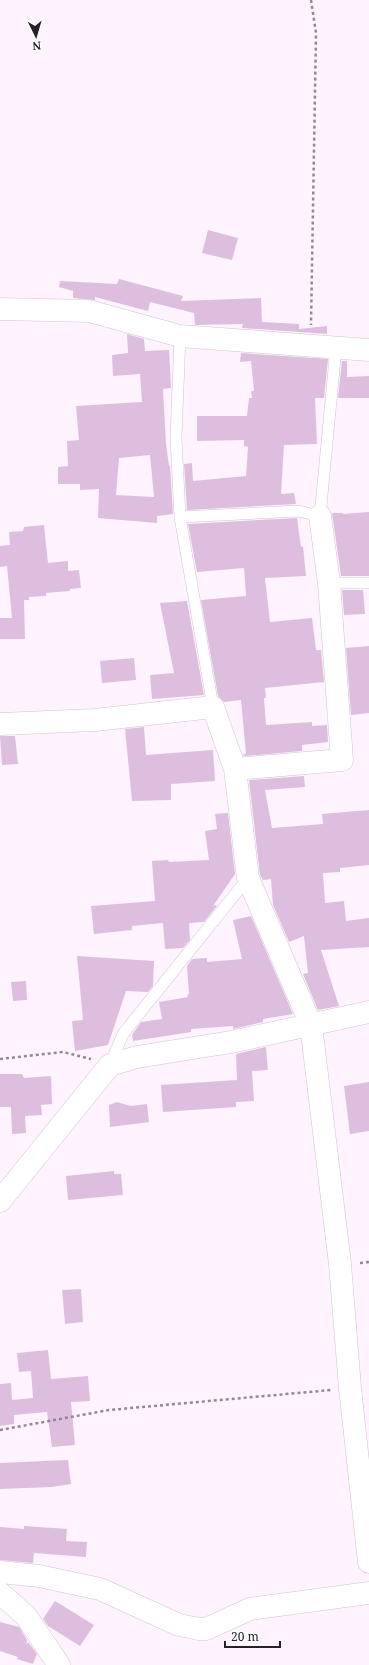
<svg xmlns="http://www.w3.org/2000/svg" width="369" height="1665" font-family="'Noto Serif',serif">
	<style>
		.building { fill: #debede; fill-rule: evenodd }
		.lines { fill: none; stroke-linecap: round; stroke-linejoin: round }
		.service-casing { stroke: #d1c3d0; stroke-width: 12 }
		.minor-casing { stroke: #d1c3d0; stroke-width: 23 }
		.tertiary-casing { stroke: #d1c3d0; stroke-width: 23 }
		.path { stroke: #918991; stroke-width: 2.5; stroke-dasharray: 3 3; stroke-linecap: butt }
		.service { stroke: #fff; stroke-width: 11 }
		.minor { stroke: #fff; stroke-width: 22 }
		.tertiary { stroke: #fff; stroke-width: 22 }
	</style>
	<rect width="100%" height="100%" fill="#fef3fe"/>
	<path class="building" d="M208,230l30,8 -6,22 -30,-7z
		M119,279l64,17 -2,5 80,-3 1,24 37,2v5l28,-3v8l-85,-6 1,-4 -48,1 -1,-12 -44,-11 -2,9 -53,-14v3l-22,-2v-7l-14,-4 1,-6 57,3z
		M127,334l17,5 1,12 24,-1 2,38 -8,1 3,55 3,22 1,-1 3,49 -16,2v7l-59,-5 1,-29 -19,1v-6h-22v-17l10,-1 -1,-25 12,-1 -3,-34 66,-4 -2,-28 -27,2 -1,-21 16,-2zM150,455l4,42 -38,-2 3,-37z
		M241,353l87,6 -4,39h-9l2,46 -33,1 -3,49 13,-1 2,11 -109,6 -3,-46 8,-1 1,18 53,-5 2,-29 -4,-1v-6l-47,1v-25h50l2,-18h3l-1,-7h3l-3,-30 -11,1z
		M342,361h5v16l22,-1v22h-31z
		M369,512v64h-28l-9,-63h11v1z
		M297,518l4,29 2,-1 3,30 -41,2 5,44 42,-4 4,32h5l3,32 -59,6 1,10h-2l2,27 46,-3v4l15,-1 1,17 -26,3v6l-58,5 -1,-2h3l-5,-54 -17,2 -6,-6 -17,-96 45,-4 -2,-28 -47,4 -9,-48z
		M44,525l4,38 20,-2v10l11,-1 2,18 -11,1v2l-24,2v3l-17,1v3h-5l1,39h-25v-21h12l-5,-52 -7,1v-21l10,-1 -1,-13 14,-1 1,-4z
		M342,590h21l2,24 -21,1z
		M187,601l17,94 -52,4 -2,-24 24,-2 -14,-70z
		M369,646v67l-18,2 -5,-67z
		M134,658l2,22 -34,3 -2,-22z
		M144,727l2,28 67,-5 2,31 -44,3v16l-39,1 -7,-72z
		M0,736h15l3,28 -16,1z
		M304,776l1,11 -40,3 7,38 51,-4 -1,-10 47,-4v55l-29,3v4l-17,1 2,30 19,-2 2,20 23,-3v29l-48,3 18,56 -21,4 -15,-36 5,-1 -4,-37 -15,6 -16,-37 -2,-26 -8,1 -3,-5 -11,-95z
		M228,813l7,61 -22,32 4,-1 -1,2 -12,15 -15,1 1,17 -7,8 -18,1 -2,-26 -31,3v4l-38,4 -3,-28 64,-5 -3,-40 16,-1 1,2 40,-2 -4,-29 12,-2 -2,-15z
		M251,916l42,98 -30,5v3l-30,7v-3l-42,3v3l-58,9 -1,-6 9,-13 21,-3 -3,-17 29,-5 -1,-2 2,-1 -2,-28 5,-7 15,-1v4l35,-3 -9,-39z
		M77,956l77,5 -1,25 -5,6 -22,-1 -18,54 -33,6 -3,-30 11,-1z
		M26,981l1,19 -14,1 -2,-19z
		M266,1047l2,23 -16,1 2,30 -18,1v5l-73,5 -2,-27 76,-5 -1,-26z
		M0,1074h22l2,4 27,-2 1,28 -11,1 1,10 -17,1 1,17 -14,1 -1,-27h-11z
		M369,1082v49l-19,3 -6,-48z
		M117,1102l14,4 16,-2 2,18 -39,5 -1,-22z
		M114,1171v3h7l2,21 -55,5 -2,-24z
		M81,1289l2,33 -18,2 -3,-34z
		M48,1350l3,29 37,-3 2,25 -19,1 4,43 -23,2 -5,-35 -33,3v9l-14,2v-42l11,-1 1,17 21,-2 -2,-27 -12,1 -2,-19z
		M68,1460l3,24 -19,3 -52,2v-26z
		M24,1526l43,3 -1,12 21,1 -1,15 -52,-4 -1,10 -33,-3v-33l24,2z
		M55,1601l39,24 -14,21 -32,-20 -5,-7z
		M0,1622l19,5 8,13 -1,5 2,-3 9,12 -4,10 -16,-5 1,-2 -18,-6z"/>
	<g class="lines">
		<g class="service-casing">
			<path id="service" d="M180,336l-4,102 4,79 33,190
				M180,517l118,-6 22,5 16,-168
				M329,583h40
				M110,1065l13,-31 125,-156"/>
		</g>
		<g class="minor-casing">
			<path id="minor" d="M0,309l89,2 91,25 189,14
				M0,724l95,-4 118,-13 22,62 13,109 63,147 29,239 10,124 19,174
				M235,769l107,-9 -13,-177 -9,-67
				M0,1572l39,4 61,13 79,36 20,4h7l44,-20 119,-16
				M0,1593l26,23 33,49"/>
		</g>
		<g class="tertiary-casing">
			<path id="tertiary" d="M0,1201l110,-136 27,-8 94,-15 138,-30"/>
		</g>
		<path class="path" d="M311,0l5,33 -5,292
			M0,1059l63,-7 28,7
			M360,1263l9,-1
			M0,1430l109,-20 222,-20"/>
		<use href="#service" class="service"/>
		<use href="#minor" class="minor"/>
		<use href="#tertiary" class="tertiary"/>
	</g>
	<g transform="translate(36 36) rotate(175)" stroke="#ffffff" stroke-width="3" paint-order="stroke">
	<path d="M0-3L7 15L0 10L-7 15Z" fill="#252025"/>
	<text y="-6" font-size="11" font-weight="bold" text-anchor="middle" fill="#252025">N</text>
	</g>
	<path d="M225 1641v6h55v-6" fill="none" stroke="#252025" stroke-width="2"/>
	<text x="231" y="1641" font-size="12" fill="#252025" stroke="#ffffff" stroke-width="3" paint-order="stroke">20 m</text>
</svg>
